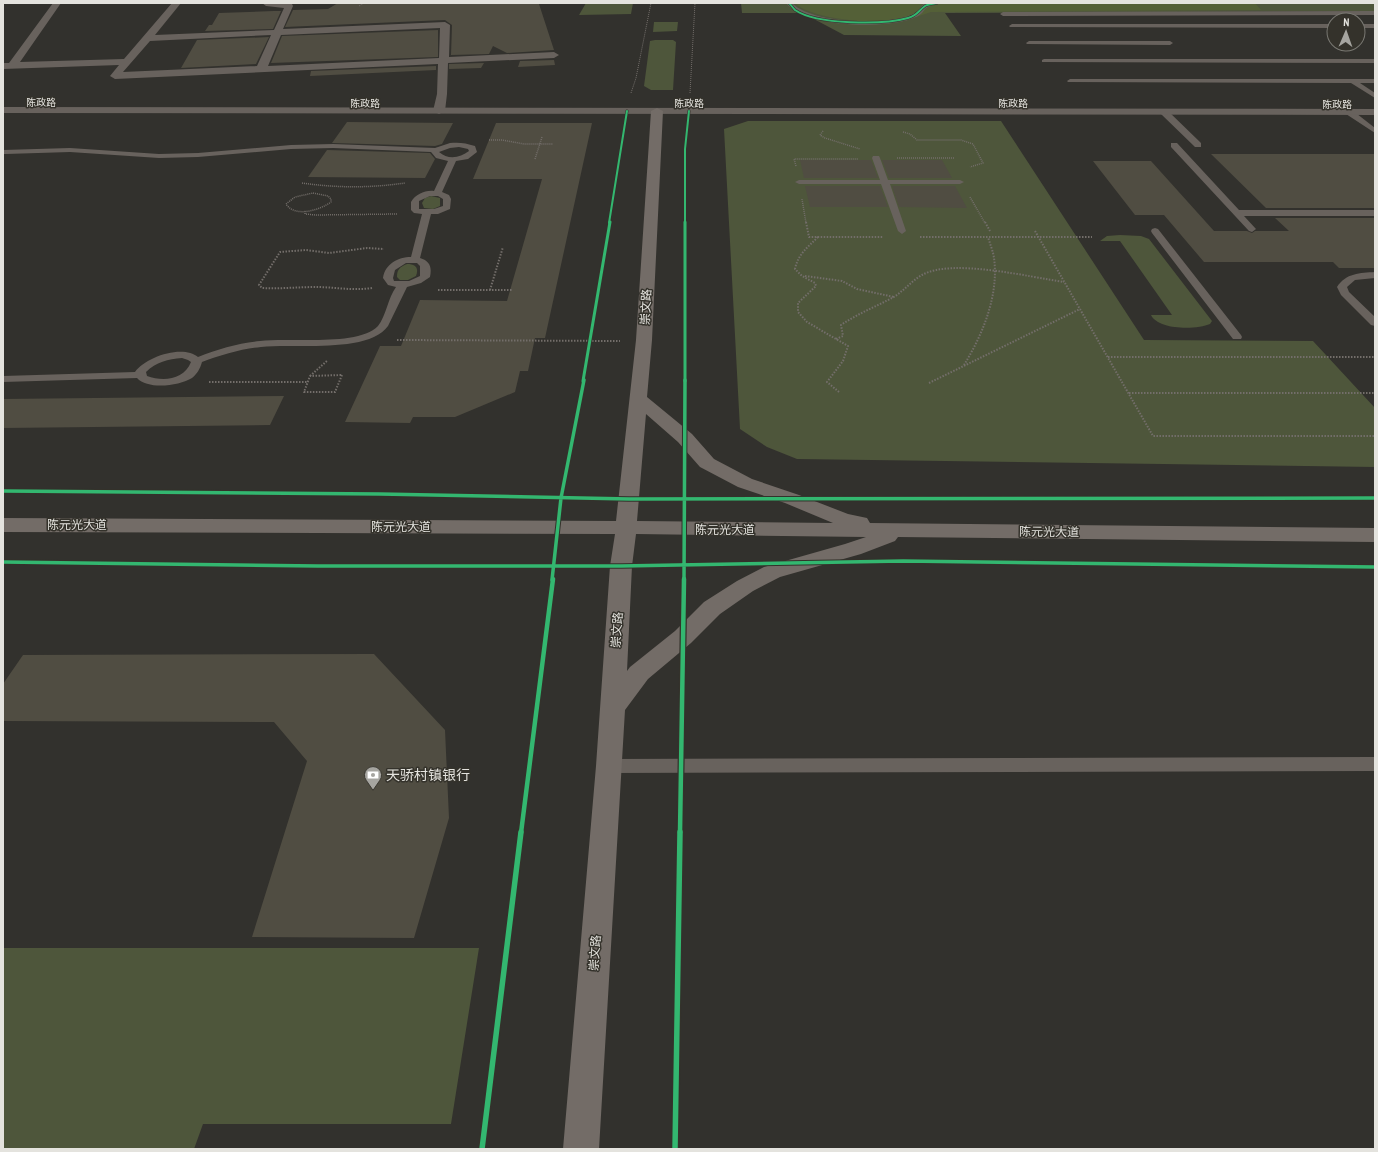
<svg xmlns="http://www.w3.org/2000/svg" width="1378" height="1152" font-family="'PT Sans Narrow','Noto Sans SC',sans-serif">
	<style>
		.green { fill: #4e563b }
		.forest { fill: #546037 }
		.building { fill: #504d42 }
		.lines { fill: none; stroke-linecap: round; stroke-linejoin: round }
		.path-far2 { stroke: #736e6a; stroke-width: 1; stroke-dasharray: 1 1; stroke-linecap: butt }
		.path-far1 { stroke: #736e6a; stroke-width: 1.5; stroke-dasharray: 1 1; stroke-linecap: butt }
		.path { stroke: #736e6a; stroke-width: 2; stroke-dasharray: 1.5 1.5; stroke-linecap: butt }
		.service { fill: #68625d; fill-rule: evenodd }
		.minor { fill: #68625d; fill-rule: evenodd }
		.tertiary { fill: #68625d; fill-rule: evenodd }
		.secondary { fill: #736c67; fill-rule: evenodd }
		.cycleway-far4-casing { stroke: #34322b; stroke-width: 3 }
		.cycleway-far3-casing { stroke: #34322b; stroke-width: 5 }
		.cycleway-far2-casing { stroke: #34322b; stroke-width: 5.5 }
		.cycleway-far1-casing { stroke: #34322b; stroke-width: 7 }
		.cycleway-casing { stroke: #34322b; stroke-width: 8 }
		.cycleway-far4 { stroke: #33b770; stroke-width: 2 }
		.cycleway-far3 { stroke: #33b770; stroke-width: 3 }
		.cycleway-far2 { stroke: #33b770; stroke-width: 3.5 }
		.cycleway-far1 { stroke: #33b770; stroke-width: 4.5 }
		.cycleway { stroke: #33b770; stroke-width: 5.5 }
		.labels { text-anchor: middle; stroke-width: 3; stroke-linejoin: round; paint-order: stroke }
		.far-street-label { font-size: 10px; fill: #e4e3de; stroke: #34322b }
		.street-label { font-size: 12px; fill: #e4e3de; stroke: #34322b }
		.near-poi-label { font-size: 14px; fill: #e4e3de; stroke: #34322b; text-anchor: start }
	</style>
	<rect width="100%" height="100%" fill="#32312d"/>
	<path class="green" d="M586,3h47l-2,11 -52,1z
		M741,3h634v8l-430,2 16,23 -117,-1 -32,-17 -13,-5h-57z
		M654,22h24l-1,9 -24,1z
		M655,40h18l3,2 -3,48h-22l-7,-4 6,-45z
		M748,121h253l143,219 169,1 62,67v59l-578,-8 -30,-12 -27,-18 -16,-300z
		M431,196l9,2v8l-7,3 -9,-1 -2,-5 3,-5z
		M1120,235l21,1 8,3 63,82 -2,3c-14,6 -52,6 -59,-9h21l-52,-74h-20l7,-5z
		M407,264c9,0 12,4 9,12l-8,4h-8l-3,-3c0,-8 3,-10 10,-13z
		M3,948h476l-28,176h-248l-9,25h-191z"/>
	<path class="forest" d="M795,3h460l6,7 -330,2c-9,3 -18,6 -27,8 -23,5 -93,0 -109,-17z"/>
	<path class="building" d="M338,3l201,1 15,46 -47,3 -14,-7 -4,8 -38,1 1,-30 -7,-5 -160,7 8,-17 35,-1z
		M274,11h7l-8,18 -68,2 4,-6h3l7,-12z
		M438,30v27l-167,6 11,-27z
		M269,37l-13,27 -75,4 16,-28z
		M554,60l1,5 -37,2 2,-6z
		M484,63l-3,5 -32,1v-5z
		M436,66v4l-126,6 1,-5z
		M347,122l106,1 -11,21 -7,2 -103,-3z
		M496,123h96l-47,215h-10l-7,33h-8l-5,21 -60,25h-42l-3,6 -65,-1 35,-76h21l19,-46 87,1 35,-122h-69z
		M327,150l103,3 5,6 -10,19 -117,-1z
		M1211,154h164v54h-109z
		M800,160h71l7,18h-74z
		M882,160h60l10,18h-63z
		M1093,161h58l63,70h33l5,2 3,-2h34l-14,-13h100v50h-36l-6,-6h-129l-40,-47h-29z
		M805,186h75l8,21h-78z
		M892,186h63l12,22 -68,-1z
		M284,396l-14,29 -267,3v-29z
		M374,654l71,76 4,88 -35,120 -162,-1 55,-176 -33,-39 -271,-1v-37l20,-29z"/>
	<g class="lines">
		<path class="path-far2" d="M359,6l5,-3
			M631,93l5,-15 15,-75
			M690,93l5,-90"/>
		<path class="path-far1" d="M823,131l-3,4 5,3 35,11
			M903,132l7,2 7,6h44l12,4 10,19 -13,4
			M489,140h13l22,4h29
			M897,158h57
			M535,159l7,-22
			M796,166l-2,-7h64
			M302,183c34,5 69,5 103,0
			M313,193l15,3 3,3v3c-11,8 -36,16 -45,2l9,-7z
			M970,197l15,26
			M802,199l4,24
			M305,211v3l11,1 81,-1"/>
		<path class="path" d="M806,222l3,15h74
			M985,222l5,9
			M1035,231l118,205h222
			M818,237c-10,10 -20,17 -23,32l7,7 13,7 1,3 -18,17v9l9,10 41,24 -5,15 -16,21 12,10
			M920,237h172
			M805,276l37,5 15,8 37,8
			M372,288c-19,3 -38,-1 -56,-1 -18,0 -36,2 -54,1l-3,-3 21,-33 26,-2 23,3 38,-5 17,1
			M438,290h75
			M490,290l13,-43
			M836,339l7,-3 -2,-11c16,-11 34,-18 51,-27 11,-6 19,-17 30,-23 30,-17 107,2 142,7
			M397,340l223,1
			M1108,357h267
			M964,365c19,-31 35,-70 30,-107 -1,-7 -4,-14 -6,-21
			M342,375l-7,17h-31l6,-16z
			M310,376l17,-15
			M209,382h99
			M929,383l151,-74
			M1129,393h246"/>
		<path class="service" d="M786,3h6c20,21 95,23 121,11 5,-2 7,-7 11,-10l16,-1c-4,2 -8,2 -12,4 -3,1 -4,4 -6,6 -4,4 -9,5 -14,7 -29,8 -101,8 -122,-17z
			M1375,11v4l-372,1 -3,-2 3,-2z
			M1012,24h322v4l-324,-1 -1,-1z
			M1358,24h17v4h-17z
			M1029,41h141l3,2 -3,2 -143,-1 -1,-1z
			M1044,59h331v4l-333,-1v-2z
			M1070,79h305v4h-15l15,10v5l-24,-15 -283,-1 -1,-1z
			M1161,110h6l34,33v4h-6l-34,-33z
			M1346,110h6l23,18v5l-29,-19z
			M450,143c9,-1 16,0 25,3l2,6 -9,7 -12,2 -14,31 7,3 2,4 -1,10 -12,5h-7l-11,44c10,3 12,9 10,19l-9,6 -14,4 -19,39c-20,28 -95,17 -127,21 -20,2 -40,8 -59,15 -2,7 -5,12 -10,16 -13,8 -44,12 -55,0l-134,4v-6l132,-4c10,-15 48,-28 63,-15 20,-8 41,-14 62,-16 29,-4 98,6 118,-15 8,-10 10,-28 18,-39l-8,-2 -5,-7c2,-14 15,-21 28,-21l11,-43 -8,-1 -3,-3v-8c5,-8 14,-12 23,-11l14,-30 -12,-3 -5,-6 -98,-4 -42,1 -93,8 -39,1 -89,-6 -64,2h-3v-4l67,-2 89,6 39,-1 93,-8 42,-1 102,4zM450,148l9,-1 9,2 1,2c-9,7 -21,9 -30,1zM430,196h8l5,3v7l-9,3h-15v-8zM406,263h11l3,3v10l-11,5h-15l-1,-3 2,-8zM182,358l6,2 3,2c-7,18 -28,20 -44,14l-1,-4c10,-10 22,-13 36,-14z
			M1171,143h6l62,67h136v6h-131l12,13 -4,3 -3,-1 -78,-84z
			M873,156h6l1,2 8,22h72l4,2 -4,2h-70l16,47 -4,3 -4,-3 -17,-47h-82l-4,-2 4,-2h81l-8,-22z
			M1155,228l3,1 83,106 1,2 -1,2h-8l-81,-106 -1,-2 1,-2z
			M1375,272v6l-20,2 -8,7 2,5 26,25v9l-4,-1 -30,-30 -4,-8c9,-14 23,-14 38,-15z
			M1375,757v14l-766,2 -6,-2 -2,-5 2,-5 6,-2z"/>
		<path class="minor" d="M53,3h8l-41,59 104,-3 48,-56h9l-26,32 119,-5 10,-22 -18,-2 -4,-3 30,1 1,2 -10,23 162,-7 5,3 -1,32 105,-5 5,3 -5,3 -106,5 -1,31 -2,17 -6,3 -6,-3 4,-17 1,-30 -323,15 -5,-3 9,-11 -116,4v-6h6zM440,28l-1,30 -171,8 13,-31zM271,35l-14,31 -134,6 27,-31z"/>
		<path class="tertiary" d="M3,107l1372,2v6l-1372,-2z"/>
		<path class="secondary" d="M657,108l6,3 -11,229 -5,57 45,37 22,25 38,20 47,16 49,19 19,4 3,5 505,5v14l-477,-5 -3,4 -34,13 -81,23 -27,14 -33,23 -29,29 -43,36 -23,31 -26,439h-36l33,-383 14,-200 5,-32 -612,-2v-14l613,3 20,-181 15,-229zM646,414l32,28 22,25 38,20 47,16 48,20 -196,-2zM636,534l230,3 -21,7 -81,23 -27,14 -33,21 -29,29 -45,36 -3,4 5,-105z"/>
		<g class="cycleway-far4-casing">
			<path id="cycleway-far4" d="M789,3c2,2 4,5 6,7 22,15 88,15 113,8 10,-3 10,-7 17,-12 3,-2 8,-2 12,-3
				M609,223l18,-112
				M685,223v-74l4,-38"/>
		</g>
		<g class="cycleway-far3-casing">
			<path id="cycleway-far3" d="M685,222v159
				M583,381l27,-159"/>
		</g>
		<g class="cycleway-far2-casing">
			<path id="cycleway-far2" d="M3,491l377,3 249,5 746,-1
				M3,562l315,4h303l282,-5 472,6
				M552,580l9,-82 23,-118
				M684,580l1,-200"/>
		</g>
		<g class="cycleway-far1-casing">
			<path id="cycleway-far1" d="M521,833l32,-254
				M680,833l4,-254"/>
		</g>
		<g class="cycleway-casing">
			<path id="cycleway" d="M482,1149l39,-317
				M675,1149l5,-317"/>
		</g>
		<use href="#cycleway-far4" class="cycleway-far4"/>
		<use href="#cycleway-far3" class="cycleway-far3"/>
		<use href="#cycleway-far2" class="cycleway-far2"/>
		<use href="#cycleway-far1" class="cycleway-far1"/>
		<use href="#cycleway" class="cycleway"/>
	</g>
	<defs>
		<g id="bank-pin" transform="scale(0.9)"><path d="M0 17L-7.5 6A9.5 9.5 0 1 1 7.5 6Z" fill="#a6a5a0" stroke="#34322b"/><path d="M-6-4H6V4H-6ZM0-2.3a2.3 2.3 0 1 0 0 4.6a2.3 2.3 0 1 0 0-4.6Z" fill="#fff"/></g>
	</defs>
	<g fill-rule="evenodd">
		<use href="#bank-pin" x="373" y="775"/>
	</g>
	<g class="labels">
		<g class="far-street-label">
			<text x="41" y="106">陈政路</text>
			<text x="365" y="107">陈政路</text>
			<text x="689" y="107">陈政路</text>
			<text x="1013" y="107">陈政路</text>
			<text x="1337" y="108">陈政路</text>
		</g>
		<g class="street-label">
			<text transform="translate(646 307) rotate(-87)" y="4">崇文路</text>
			<text x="77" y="529">陈元光大道</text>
			<text x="401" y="531">陈元光大道</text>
			<text x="725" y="534">陈元光大道</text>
			<text transform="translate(1049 532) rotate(1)" y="4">陈元光大道</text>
			<text transform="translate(617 630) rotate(-86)" y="4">崇文路</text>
			<text transform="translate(595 953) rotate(-86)" y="4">崇文路</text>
		</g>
		<g class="near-poi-label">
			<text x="386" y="780">天骄村镇银行</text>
		</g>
	</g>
	<rect width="1378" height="1152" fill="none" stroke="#e4e3de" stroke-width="8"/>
	<g transform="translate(1346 32) rotate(2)"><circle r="19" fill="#34322b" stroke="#7a7973"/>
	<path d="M0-3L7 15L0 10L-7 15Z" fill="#a6a5a0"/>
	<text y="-6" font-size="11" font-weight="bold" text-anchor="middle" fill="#e4e3de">N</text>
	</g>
</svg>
